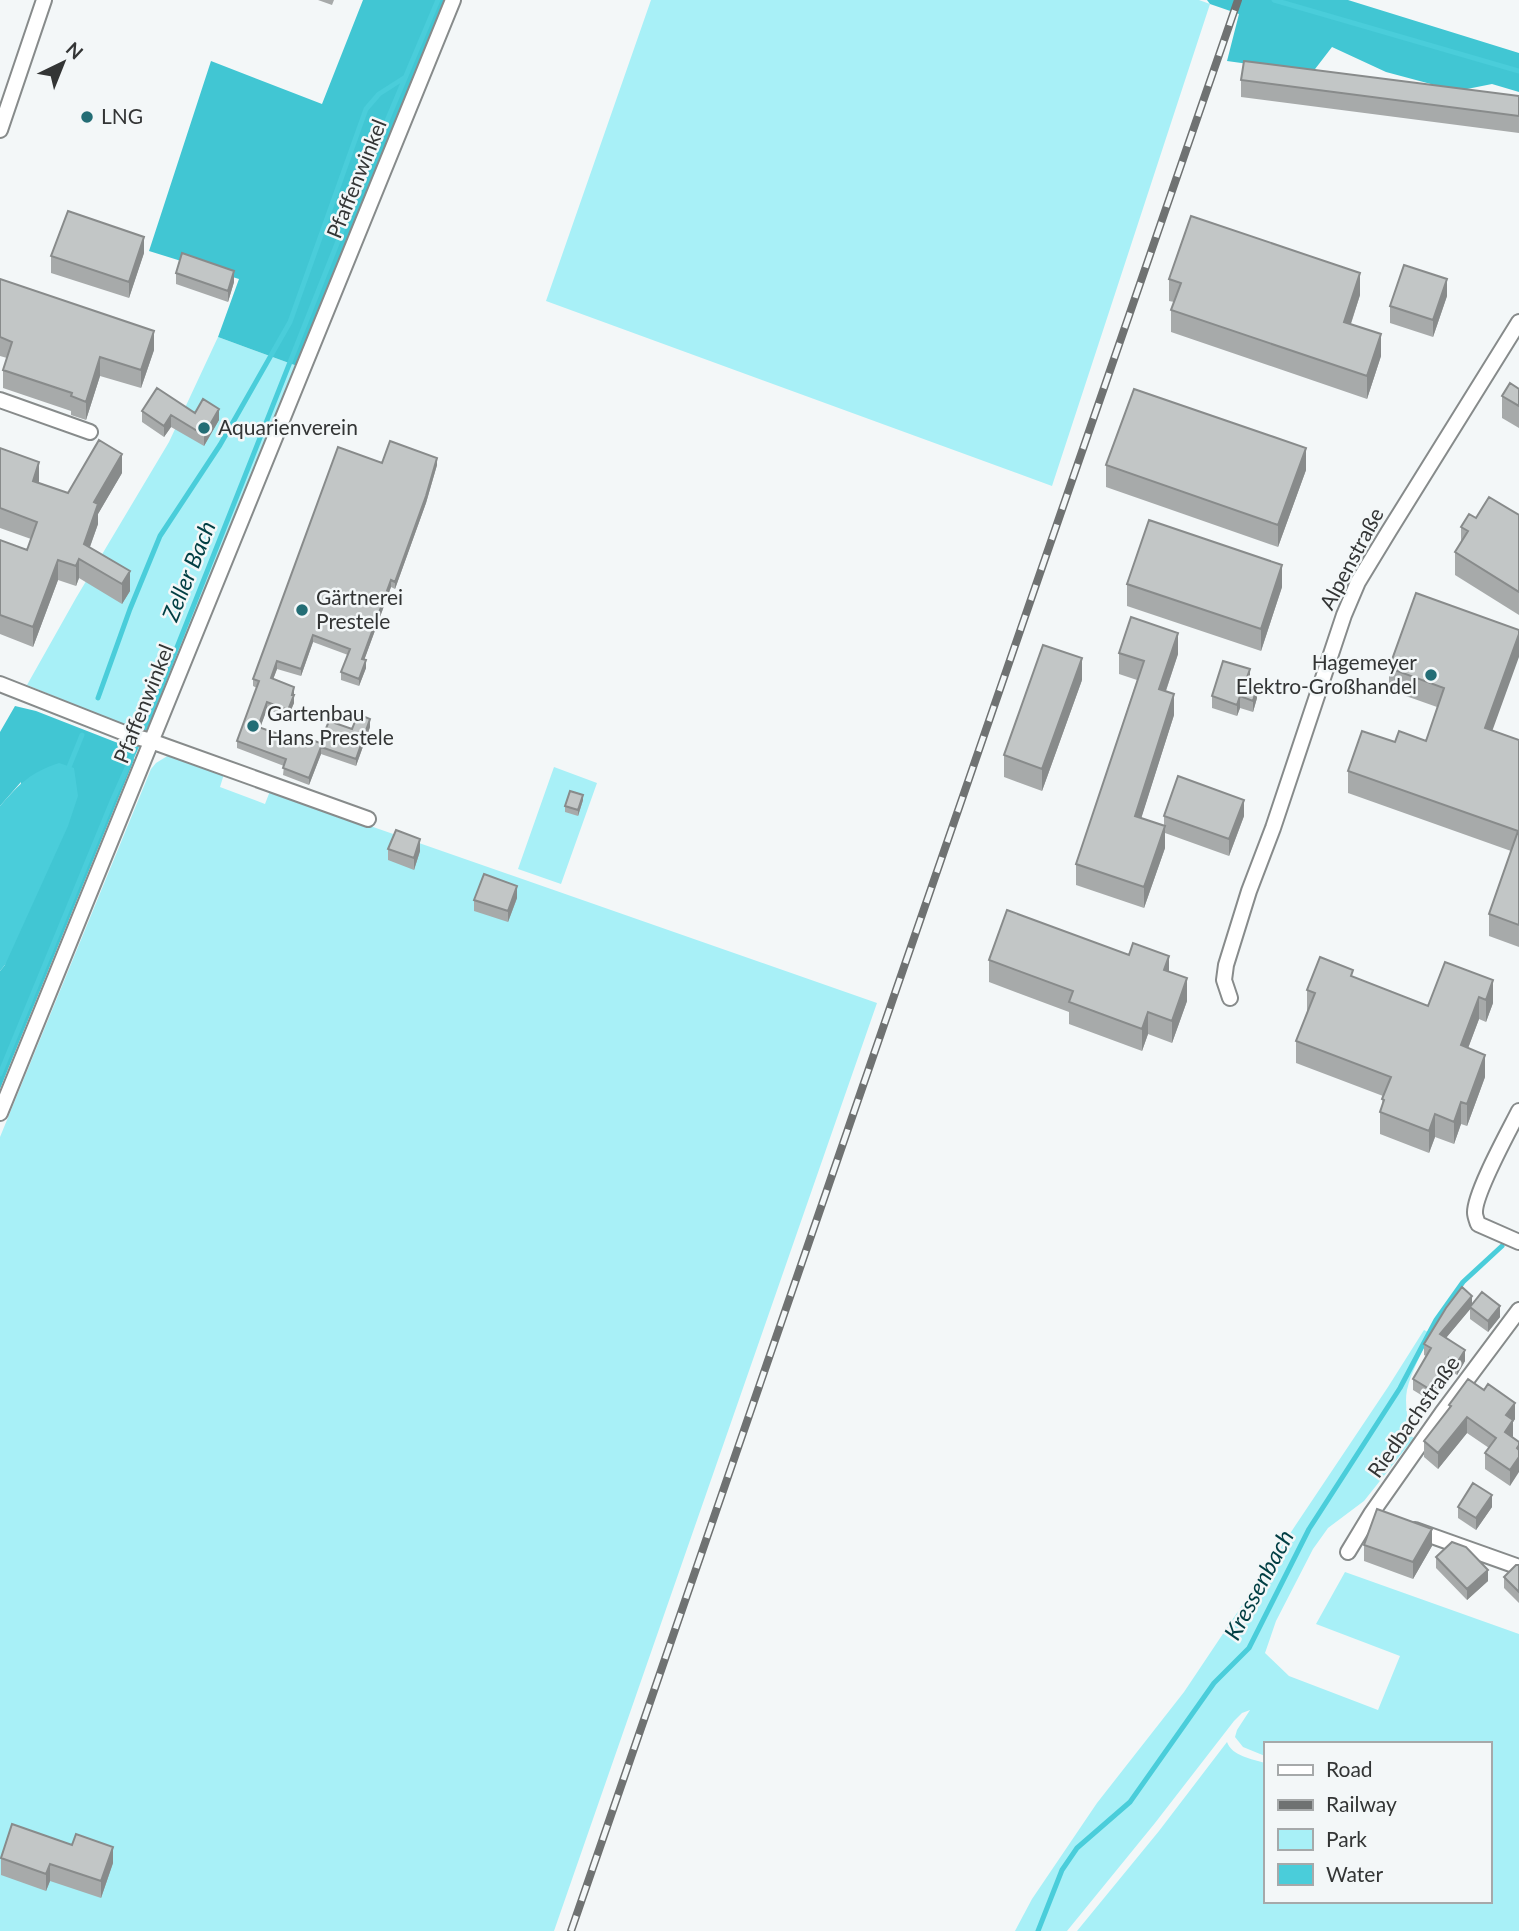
<svg xmlns="http://www.w3.org/2000/svg" width="1519" height="1931" font-family="Lato,sans-serif">
	<style>
		.green { fill: #a8f0f7 }
		.forest { fill: #41c6d3 }
		.water { fill: #4acdda }
		.lines { fill: none; stroke-linecap: round; stroke-linejoin: round }
		.stream { stroke: #4acdda; stroke-width: 5 }
		.street-casing { stroke: #878b8b; stroke-width: 18 }
		.street { stroke: #fff; stroke-width: 14 }
		.rail-casing { stroke: #6f7272; stroke-width: 8 }
		.rail { stroke: #f3f7f8; stroke-width: 5; stroke-dasharray: 16; stroke-linecap: butt }
		.wall { fill: #a7aaaa }
		.shaded-wall { fill: #888b8b }
		.building { fill: #c2c6c6; stroke: #888b8b; stroke-width: 2 }
		.poi-dot { fill: #236d75; stroke: #f3f7f8; stroke-width: 2.5 }
		.labels { text-anchor: middle; stroke-width: 5; stroke-linejoin: round; paint-order: stroke }
		.poi-label { font-size: 21px; fill: #333535; stroke: #f3f7f8; text-anchor: start }
		.street-label { font-size: 21px; fill: #333535; stroke: #f3f7f8 }
		.water-label { font-size: 23px; font-style: italic; fill: #003e43; stroke: #f3f7f8 }
	</style>
	<rect width="100%" height="100%" fill="#f3f7f8"/>
	<path class="green" d="M651,0h548l11,4 -158,482 -506,-185z
		M218,337l82,30 -147,353 -6,7 -7,1 -23,-6 -90,-37 49,-87 93,-156z
		M169,755l55,19 -4,13 45,17 5,-13 607,212 -323,928h-554v-794l151,-368 5,-6z
		M554,767l43,16 -36,101 -43,-15z
		M1424,1330l6,3c-7,19 -19,38 -23,57 -3,15 2,29 1,44l6,4 -50,63 -36,27 -15,21 -37,72 -11,32 24,23 89,34 22,-54 -84,-32 29,-52 174,62v297h-442l82,-100 68,-89c5,14 25,17 38,21v138h224v-157h-224v12l-22,-9 -8,-10 2,-7 13,-20 -8,3 -8,8 -79,102 -88,108h-52l17,-32 65,-96 87,-111 204,-305z"/>
	<path class="forest" d="M363,0h85l-148,367 -82,-30 21,-58 -90,-28 62,-190 111,43z
		M1207,0h141l171,53v39l-27,-8 -35,7 -71,-19 -54,-25 -20,26 -85,-12 12,-47 -29,-10z
		M15,706l21,5 87,34 8,7 3,8 -134,329v-118l5,-6 16,-183 -21,24v-74z"/>
	<path class="water" d="M59,763l15,5 4,28 -10,30 -63,139 -5,6v-165c19,-22 31,-34 59,-43z"/>
	<g class="lines">
		<path class="stream" d="M1274,0l245,71
			M98,698l32,-89 30,-73 60,-91 70,-123 76,-213 13,-15 25,-16
			M69,767l13,-32
			M0,1074l113,-275 34,-76 218,-550 73,-173
			M1038,1931l24,-61 15,-22 53,-46 84,-119 35,-35 60,-119 91,-141 36,-68 27,-38 39,-36"/>
		<g class="street-casing">
			<path id="street" d="M0,130l44,-130
				M0,400l90,32
				M0,684l132,52 16,4 220,79
				M1230,998l-6,-18 2,-15 23,-74 24,-63 71,-213 14,-33 31,-51 130,-209
				M1519,1111c-10,20 -45,83 -44,102 0,3 2,8 3,11l41,18
				M0,1113l453,-1113
				M1415,1530l104,37
				M1348,1552l23,-38 71,-101 77,-103"/>
		</g>
		<use href="#street" class="street"/>
		<g class="rail-casing">
			<path id="rail" d="M571,1931l667,-1931"/>
		</g>
		<use href="#rail" class="rail"/>
	</g>
	<path class="wall" d="M318,0h16l-2,5z
		M1241,80l278,16v37l-278,-36z
		M144,253l-15,45 -78,-25v-17z
		M176,273l58,9 -6,20 -52,-18z
		M0,279l154,71 -13,38 -41,-12 -14,44 -15,-5v-4l-68,-23v-18l4,-12 -7,-2z
		M1169,279l191,16 -9,29 30,32 -14,43 -196,-67v-22l3,-8 -5,-1z
		M1447,296l-14,41 -43,-14v-17z
		M1519,389v39l-17,-10v-22z
		M142,411l53,2 24,7 -15,26 -33,-19 -7,10 -22,-15z
		M0,448l39,33v2l29,10 54,-20 -24,41v10l-8,23 40,44 -8,13 -43,-26 -3,8 -18,-6 -25,67 -33,-13v-94l27,10 4,-11 -31,-11z
		M382,463l55,2 -11,38 -31,86 -4,-2 -27,73 2,8 -7,18 -18,-6v-8l7,-17 -35,-13 -12,34 -24,-7 -4,10 21,8v16l-6,14 -21,-8 -7,18 33,12 27,4 32,-14 18,-2 -14,39 -35,-12 -12,31 -26,-10 1,-9 -47,-18v-7l20,-53 -4,-2v-7z
		M1106,465l200,5 -28,77 -172,-60z
		M1519,515v100l-64,-40v-23l6,-9v-16l15,-9z
		M1127,584l155,3 -21,64 -134,-45z
		M1416,593l76,138 27,9v207l-30,-11v-22l22,-63 -163,-58v-22l47,-29 31,-1 11,-34 -48,-17v-22z
		M1119,653l59,1 -12,37 8,24 -33,103 23,8v-10h80l-15,40 -64,-23v15l-21,60 -68,-23v-21l61,-184 -18,-6z
		M1082,680l-40,111 -38,-14v-22z
		M1250,681l-2,3 9,14 -4,14 -13,-4 -3,8 -25,-8v-12z
		M583,800l-5,16 -13,-4v-6z
		M388,849l32,2 -6,19 -26,-10z
		M517,898l-9,24 -34,-11v-11z
		M989,960l180,12 18,29 -15,42 -24,-9 -6,17 -73,-27v-12l-80,-30z
		M1445,962l48,41 -7,19 -7,-3 -11,29 17,29 -18,49 -6,-2 -7,20 -19,-7 -6,16 -49,-19v-22l2,-7 1,-9 -87,-33v-22l11,-29v-22l46,-13 75,29z
		M1472,1305l28,12 -12,15 -18,-13v-10l-24,29 19,23 -8,14 -8,-5 -18,31 -18,-11v-11l13,-23 -2,-1v-11z
		M1449,1405l66,14 -2,3 -3,64 -25,-17v-16l4,-5 -22,-15 -29,36 -14,-12v-16l25,-33z
		M1458,1507h34l-16,23 -18,-12z
		M1364,1545l68,1 -19,33 -49,-18z
		M1436,1557l52,24 -21,19 -31,-32z
		M1519,1565v38l-15,-15v-11z
		M72,1845l41,18 -12,35 -51,-17 -4,10 -45,-16v-17z"/>
	<path class="shaded-wall" d="M144,237v16l-15,45v-16z
		M234,271v11l-6,20v-11z
		M1360,273v22l-16,49v-22z
		M1447,279v17l-14,41v-17z
		M154,331v19l-13,38v-18z
		M1381,334v22l-14,43v-23z
		M100,357v19l-14,44v-18z
		M219,409v11l-15,26v-11z
		M171,415v12l-7,10v-11z
		M1306,448v22l-28,77v-22z
		M122,454v19l-24,41v10l-14,39v-19l10,-42z
		M437,458v7l-11,38 -31,86v-7z
		M39,462v19l-6,19v-19z
		M79,559v19l-3,8v-20z
		M58,560v20l-25,67v-20z
		M1282,565v22l-21,64v-22z
		M130,571v20l-8,13v-20z
		M391,580v7l-29,79v-7z
		M1178,633v21l-19,57v-22z
		M1519,634v23l-34,94v-23z
		M313,635v7l-12,34v-7z
		M1082,658v22l-40,111v-22z
		M366,660v8l-7,18v-7z
		M277,661v8l-6,16v-7z
		M1250,669v12l-5,13v-11z
		M294,687v16l-6,14v-7z
		M1257,687v11l-4,14v-11z
		M1174,694v21l-39,123v-22z
		M1240,696v12l-3,8v-11z
		M267,702v7l-9,25v-7z
		M370,719v8l-14,39v-7z
		M321,747v7l-12,31v-7z
		M583,795v5l-5,16v-6z
		M1244,800v16l-15,40v-17z
		M1165,826v22l-21,60v-21z
		M420,839v12l-6,19v-12z
		M517,886v12l-9,24v-11z
		M1169,956v22l-5,-8z
		M1187,978v23l-15,42v-22z
		M1493,980v23l-7,19v-22z
		M1479,997v22l-18,48v-22z
		M1148,1012v22l-6,17v-22z
		M1485,1055v22l-18,49v-22z
		M1461,1102v22l-7,20v-22z
		M1435,1114v23l-6,16v-22z
		M1472,1296v11l-32,38v-11z
		M1500,1306v11l-12,15v-11z
		M1465,1350v11l-8,14v-12z
		M1449,1358v12l-18,31v-11z
		M1515,1403v16l-2,3v14l-8,11 1,-32z
		M1467,1417v16l-29,36v-16z
		M1519,1445v27l-9,14v-16l7,-22z
		M1492,1495v12l-16,23v-12z
		M1432,1529v17l-19,33v-17z
		M1488,1570v11l-21,19v-11z
		M113,1847v16l-12,35v-17z
		M50,1864v17l-4,10v-17z"/>
	<path class="building" d="M1244,61l275,35v20l-278,-36z
		M68,211l76,26 -15,45 -78,-26z
		M1191,216l169,57 -16,49 37,12 -14,42 -196,-66 10,-27 -12,-4z
		M182,253l52,18 -6,20 -52,-18z
		M1404,265l43,14 -14,41 -43,-14z
		M0,279l154,52 -13,39 -41,-13 -14,45 -15,-6 1,-3 -69,-23 9,-28 -12,-5z
		M1510,383l9,6v17l-17,-10z
		M157,388l38,25 8,-14 16,10 -15,26 -33,-20 -7,11 -22,-15z
		M1134,389l172,59 -28,77 -172,-60z
		M99,440l23,14 -28,48 4,2 -14,40 46,27 -8,13 -43,-25 -3,7 -18,-6 -25,67 -33,-12v-75l27,10 10,-28 -37,-14v-60l39,14 -6,19 35,12z
		M390,441l47,17 -11,38 -31,86 -4,-2 -29,79 4,1 -7,19 -18,-7 9,-23 -37,-14 -12,34 -24,-8 -6,17 23,9 -2,8h2l-6,15 -21,-8 -9,25 35,12 2,-5 25,9 9,-22 23,8 6,-15 12,5 -14,40 -35,-12 -12,31 -26,-10 3,-9 -49,-18 22,-60 -6,-2 85,-232 44,16z
		M1489,497l30,18v77l-64,-40 13,-21 -7,-4 8,-13 7,4z
		M1149,520l133,45 -21,64 -134,-45z
		M1416,593l103,37v4l-34,94 34,12v185l-30,-11 29,-83 -170,-60 14,-40 33,11 4,-11 27,10 18,-53 -55,-20z
		M1131,617l47,16 -19,56 15,5 -39,122 30,10 -21,61 -68,-23 68,-203 -25,-8z
		M1043,645l39,13 -40,111 -38,-14z
		M1223,661l27,8 -5,14 12,4 -4,14 -13,-5 -3,9 -25,-9z
		M1178,776l66,24 -15,39 -65,-23z
		M570,791l13,4 -5,15 -13,-4z
		M396,830l24,9 -6,19 -26,-9z
		M484,874l33,12 -9,25 -34,-11z
		M1007,910l122,45 4,-12 36,13 -5,14 23,8 -15,43 -24,-9 -6,17 -73,-27 4,-11 -84,-31z
		M1320,957l33,13 -2,6 77,30 17,-44 48,18 -7,20 -7,-3 -18,48 24,10 -18,49 -6,-2 -7,20 -19,-8 -6,17 -49,-19 4,-12 -2,-1 9,-22 -95,-36 19,-48 -8,-3z
		M1462,1287l10,9 -32,38 25,16 -8,13 -8,-5 -18,32 -18,-11 18,-31 -7,-4 22,-36z
		M1482,1292l18,14 -12,15 -18,-14z
		M1468,1379l16,11 4,-6 27,19 -9,12 7,5 -8,12 14,10v3l-2,3 2,2v7l-9,13 -25,-17 11,-15 -29,-21 -29,36 -14,-12 27,-35 -2,-1z
		M1473,1483l19,12 -16,23 -18,-11z
		M1377,1509l55,20 -19,33 -49,-17z
		M1452,1542l14,5 22,23 -21,19 -31,-32z
		M1516,1565h3v27l-15,-15z
		M12,1824l60,21 4,-11 37,13 -12,34 -51,-17 -4,10 -45,-16z"/>
	<g class="poi-dot">
		<circle cx="87" cy="117" r="7"/>
		<circle cx="204" cy="428" r="7"/>
		<circle cx="302" cy="610" r="7"/>
		<circle cx="1431" cy="675" r="7"/>
		<circle cx="253" cy="726" r="7"/>
	</g>
	<g class="labels">
		<g class="poi-label">
			<text x="101" y="124">LNG</text>
			<text x="218" y="435">Aquarienverein</text>
			<text x="316" y="605">Gärtnerei<tspan x="316" dy="24">Prestele</tspan></text>
			<text x="1417" y="670" text-anchor="end">Hagemeyer<tspan x="1417" dy="24">Elektro-Großhandel</tspan></text>
			<text x="267" y="721">Gartenbau<tspan x="267" dy="24">Hans Prestele</tspan></text>
		</g>
		<g class="street-label">
			<text transform="translate(357 179) rotate(-68)" y="7">Pfaffenwinkel</text>
			<text transform="translate(1352 559) rotate(-62)" y="7">Alpenstraße</text>
			<text transform="translate(144 704) rotate(-68)" y="7">Pfaffenwinkel</text>
			<text transform="translate(1414 1417) rotate(-55)" y="7">Riedbachstraße</text>
		</g>
		<g class="water-label">
			<text transform="translate(189 571) rotate(-68)" y="8">Zeller Bach</text>
			<text transform="translate(1259 1585) rotate(-62)" y="8">Kressenbach</text>
		</g>
	</g>
	<rect x="1264" y="1742" width="228" height="161" fill="#f3f7f8" stroke="#a6a9aa" stroke-width="2"/>
	<rect x="1278" y="1765" width="35" height="10" fill="#ffffff" stroke="#a6a9aa" stroke-width="2"/>
	<text x="1326" y="1777" font-size="21" fill="#333535">Road</text>
	<rect x="1278" y="1800" width="35" height="10" fill="#6f7272" stroke="#a6a9aa" stroke-width="2"/>
	<text x="1326" y="1812" font-size="21" fill="#333535">Railway</text>
	<rect x="1278" y="1829" width="35" height="21" fill="#a8f0f7" stroke="#a6a9aa" stroke-width="2"/>
	<text x="1326" y="1847" font-size="21" fill="#333535">Park</text>
	<rect x="1278" y="1864" width="35" height="21" fill="#4acdda" stroke="#a6a9aa" stroke-width="2"/>
	<text x="1326" y="1882" font-size="21" fill="#333535">Water</text>
	<g transform="translate(63 63) rotate(43)" stroke="#f3f7f8" stroke-width="5" paint-order="stroke">
	<path d="M0-5L12 26L0 18L-12 26Z" fill="#333535"/>
	<text y="-10" font-size="19" font-weight="bold" text-anchor="middle" fill="#333535">N</text>
	</g>
</svg>
